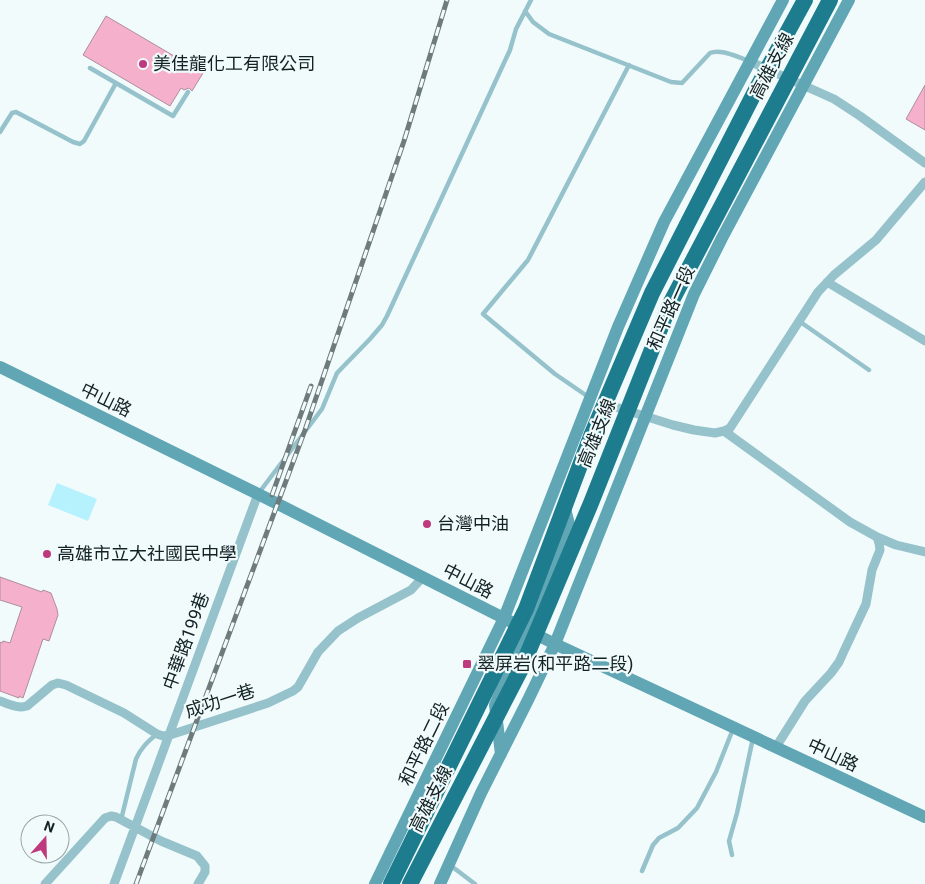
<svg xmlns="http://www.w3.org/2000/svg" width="925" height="884" font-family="Roboto,'Noto Sans TC',sans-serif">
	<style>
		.green { fill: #b6f1fe }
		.building { fill: #f5b1cc; stroke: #af8d9a }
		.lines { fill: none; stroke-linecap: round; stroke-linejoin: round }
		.lane { stroke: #95c2cb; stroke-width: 4.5 }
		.street { stroke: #95c2cb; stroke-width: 9 }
		.secondary { stroke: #60a6b4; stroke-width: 12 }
		.rail-casing { stroke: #6e7b7d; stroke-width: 5 }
		.rail { stroke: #f2fbfc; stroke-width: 3; stroke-dasharray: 9; stroke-linecap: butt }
		.highway-bridge { stroke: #1d7d8e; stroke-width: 16 }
		.poi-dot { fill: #be397d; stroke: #f2fbfc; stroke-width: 2 }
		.labels { text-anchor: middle; stroke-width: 4.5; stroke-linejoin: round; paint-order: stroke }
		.poi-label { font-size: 18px; fill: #122225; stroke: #f2fbfc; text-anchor: start }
		.street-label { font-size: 18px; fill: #122225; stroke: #f2fbfc }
	</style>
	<rect width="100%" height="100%" fill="#f2fbfc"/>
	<path class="green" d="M57,483l40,16 -9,22 -40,-16z"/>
	<path class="building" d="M106,16l97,57 -11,18 -3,-3 -5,2 -3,-2 -11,18 -87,-51z
		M925,85v45l-19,-11z
		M0,577l42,15 1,-2 8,3 6,16 1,6 -9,26 -6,-2 -20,59 -4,-2v2l-19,-7v-49l2,1 1,-2 7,2 12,-36 -22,-7z"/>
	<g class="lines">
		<path class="lane" d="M525,11l8,11 16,12 122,48 11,1 28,-30c11,-5 29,5 40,8
			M90,68l83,48 15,-24
			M0,132l12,-19 4,-1 57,30 7,2 4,-3 32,-58
			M799,321l70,49
			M590,398l-35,-24 -72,-60 45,-54 101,-195
			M258,494l64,-85 15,-36 33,-34 12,-14 5,-9 123,-266 6,-21 15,-29
			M121,820l15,-61c5,-11 11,-17 21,-25
			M732,855l-3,-14 8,-28 16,-75
			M450,865l25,19
			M642,871l11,-26 6,-7 19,-10 19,-20 19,-36 17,-43"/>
		<path class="street" d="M751,62l83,37 26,17 65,47
			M827,282l98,59
			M603,403l70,22 21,5 21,3 9,-2 6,-3 88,-136 16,-17 42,-35 49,-58
			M724,431l126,91 27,15 19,8 29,7
			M0,701c9,3 18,8 27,5l25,-21 6,-2 8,2 58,28 33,21 6,2 7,-1 98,-32 25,-12 5,-4 20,-35 20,-21 20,-13 53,-28 12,-13
			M776,747l29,-46 26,-28 8,-11 5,-11 22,-47 6,-34 8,-20 -1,-7 -2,-6
			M45,884l60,-66 6,-2 5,1 45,24 36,15 8,10v6l-7,12
			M114,884l144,-390"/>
		<path class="secondary" d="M0,367l258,127 297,150 370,173
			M501,754l-6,-49 32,-75 42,-106 -5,-19
			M375,884l129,-266 114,-291 46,-105 119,-222
			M440,884l41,-91 47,-93 27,-56 139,-350 28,-56 127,-238"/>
		<g class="rail-casing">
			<path id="rail" d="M272,495l39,-109
				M136,884l169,-454 99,-289 43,-141"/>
		</g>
		<use href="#rail" class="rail"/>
		<path class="highway-bridge" d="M391,884l135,-275 65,-173 61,-143 106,-207 47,-86
			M410,884l111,-215 70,-166 79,-199 160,-304"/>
	</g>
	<g class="poi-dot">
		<circle cx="143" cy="64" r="5"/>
		<circle cx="427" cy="524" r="5"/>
		<circle cx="47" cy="554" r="5"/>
		<rect x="462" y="659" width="10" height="10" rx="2.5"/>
	</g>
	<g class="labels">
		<g class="poi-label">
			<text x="153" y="70">美佳龍化工有限公司</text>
			<text x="437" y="530">台灣中油</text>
			<text x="57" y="560">高雄市立大社國民中學</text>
			<text x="477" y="670">翠屏岩(和平路二段)</text>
		</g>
		<g class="street-label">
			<text transform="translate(772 66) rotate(-62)" y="6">高雄支線</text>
			<text transform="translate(671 308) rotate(-66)" y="6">和平路一段</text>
			<text transform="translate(106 400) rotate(26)" y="6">中山路</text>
			<text transform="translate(597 433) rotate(-68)" y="6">高雄支線</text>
			<text transform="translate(468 581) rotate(27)" y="6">中山路</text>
			<text transform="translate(186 641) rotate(-70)" y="6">中華路199巷</text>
			<text transform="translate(220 701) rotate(-18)" y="6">成功一巷</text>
			<text transform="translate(424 744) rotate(-64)" y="6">和平路二段</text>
			<text transform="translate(833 755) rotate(25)" y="6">中山路</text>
			<text transform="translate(431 799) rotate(-63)" y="6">高雄支線</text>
		</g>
	</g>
	<g transform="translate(45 839) rotate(20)"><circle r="24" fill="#f2fbfc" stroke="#98a4a6"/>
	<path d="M0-4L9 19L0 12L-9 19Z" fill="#be397d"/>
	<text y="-8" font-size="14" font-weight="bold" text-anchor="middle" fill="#122225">N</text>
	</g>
</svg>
